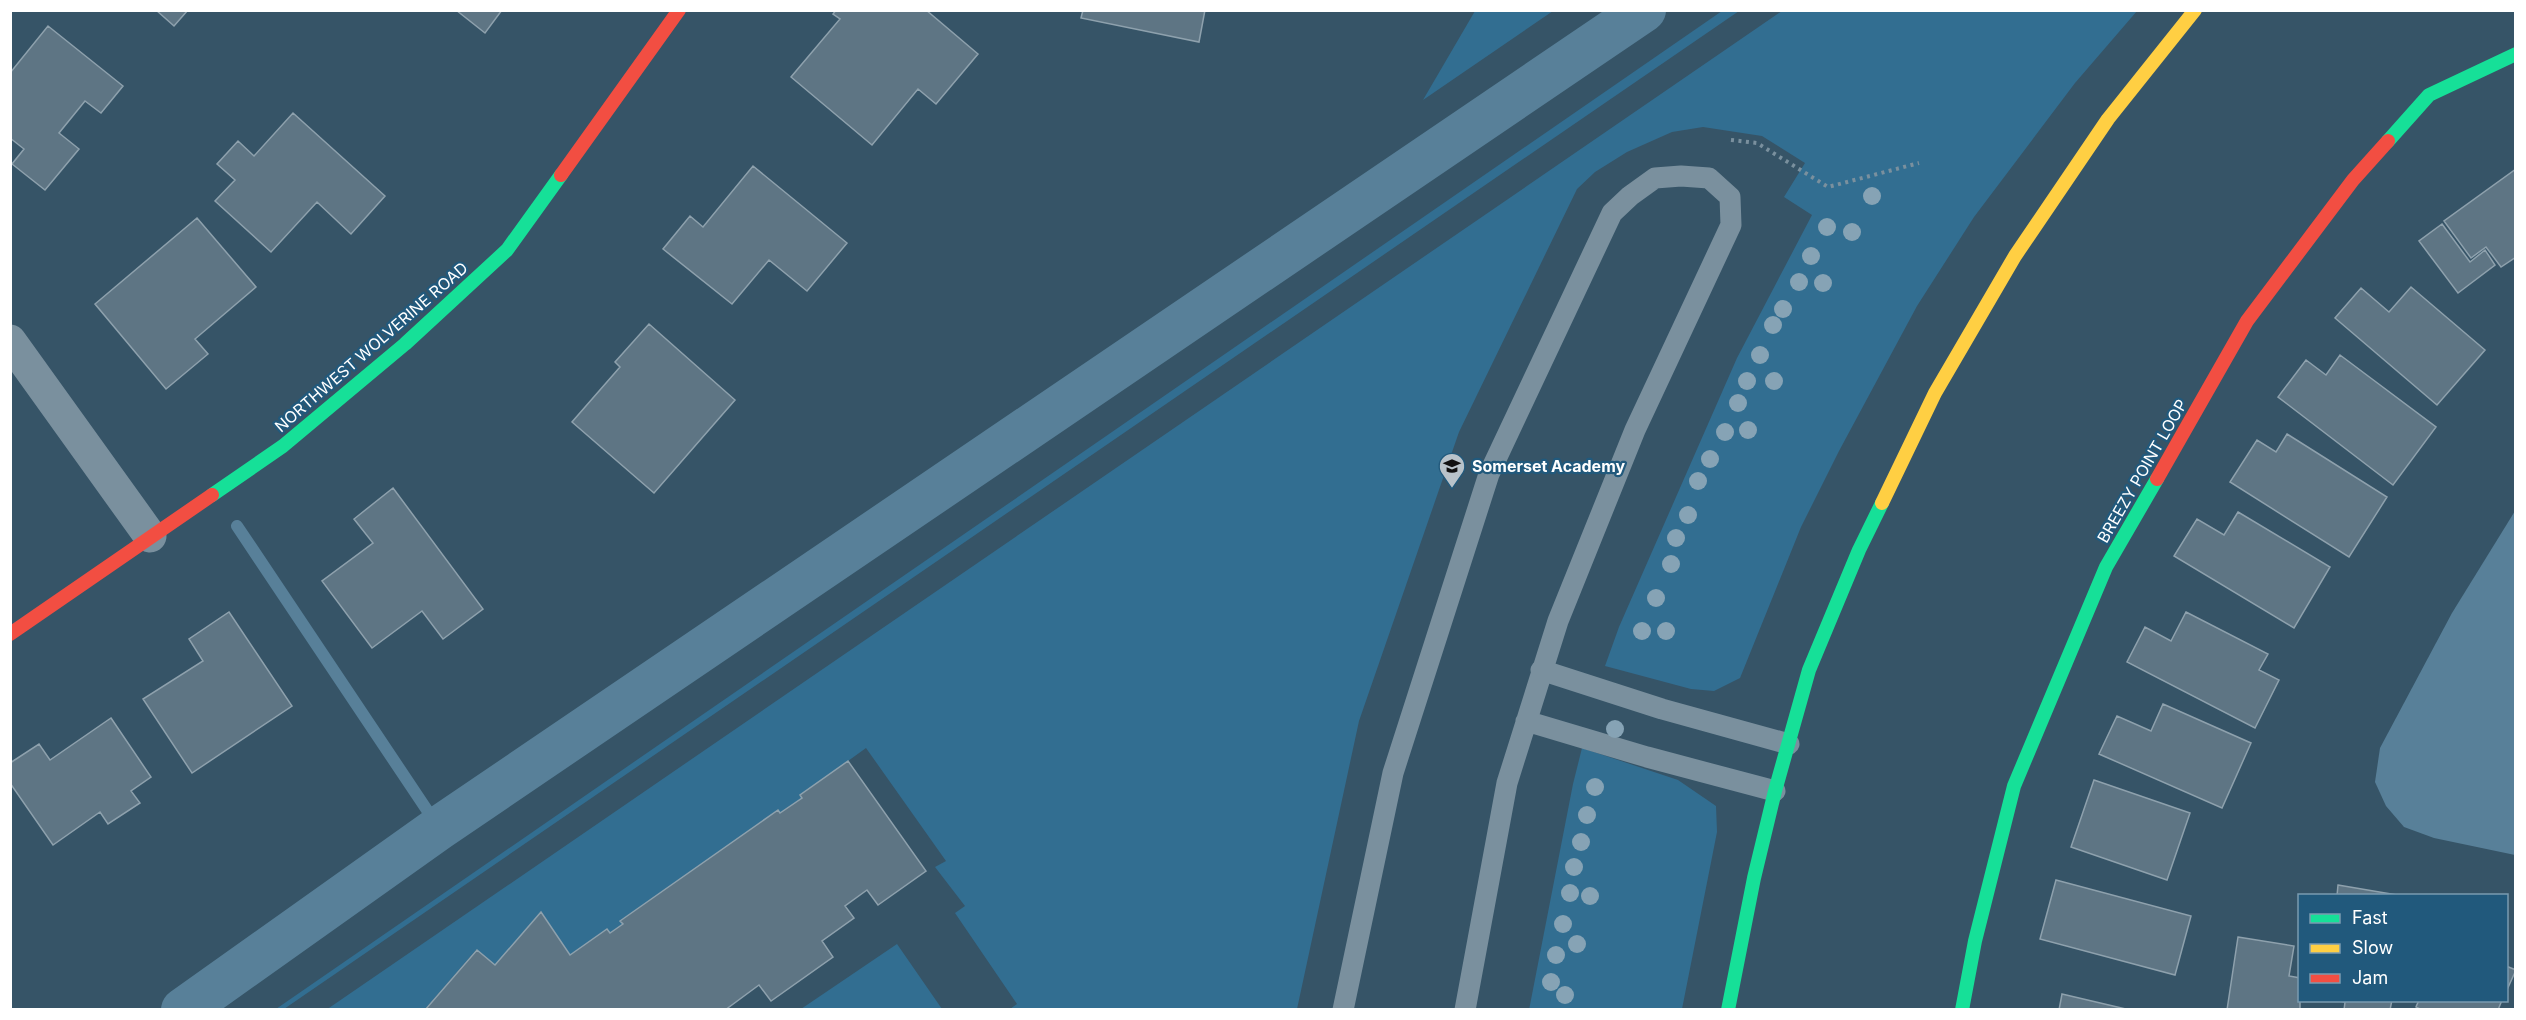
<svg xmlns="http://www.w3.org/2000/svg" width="2526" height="1020" font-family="Inter,sans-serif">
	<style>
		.green { fill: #326e91 }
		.water { fill: #588099 }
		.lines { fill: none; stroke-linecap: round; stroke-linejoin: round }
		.stream { stroke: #588099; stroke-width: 12 }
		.canal { stroke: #588099; stroke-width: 44 }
		.building { fill: #5e7584; stroke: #8ea1ad; stroke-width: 1.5 }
		.path { stroke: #7a909e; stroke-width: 4; stroke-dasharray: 3 4.5; stroke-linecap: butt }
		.lane { stroke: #7a909e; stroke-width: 21 }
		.street { stroke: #7a909e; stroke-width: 33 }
		.fast { stroke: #16e098; stroke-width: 14 }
		.slow { stroke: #ffcf43; stroke-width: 14 }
		.jam { stroke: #f24e42; stroke-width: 14 }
		.tree { fill: #86a3b5 }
		.labels { text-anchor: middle; stroke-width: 4.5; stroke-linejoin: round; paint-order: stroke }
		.street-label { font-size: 16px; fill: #fff; stroke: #21597c }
		.poi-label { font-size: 16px; font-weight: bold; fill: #fff; stroke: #21597c; text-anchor: start }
	</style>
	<rect width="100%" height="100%" fill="#365467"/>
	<path class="green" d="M1475,11h78l-130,89z
		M1722,11h17l-1455,998h-8z
		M1782,11h355l-62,72 -101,134 -57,89 -78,145 -38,76 -61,151 -26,13 -23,-2 -86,-23 14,-39 118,-269 75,-143 -28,-18 21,-34 -43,-27 -59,-9 -31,5 -45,20 -32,20 -18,17 -118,243 -100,289 -62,288h-287l7,-5 -62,-91 10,-7 -30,-39 11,-6 -80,-113 -65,47 1,3 -22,15 -2,-2 -157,110 2,3 -13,9 -3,-4 -37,26 -29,-42 -46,52 -19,-15 -51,59 -99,1z
		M1582,748l96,32 38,26 1,26 -35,177 -153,1 44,-226z
		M897,944l45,65h-141z"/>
	<path class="water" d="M2515,511v344l-81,-17 -30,-11 -18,-21 -11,-24 5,-34 72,-135z"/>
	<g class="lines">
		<path class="stream" d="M237,526l202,302"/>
		<path class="canal" d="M183,1010l256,-182 1205,-818"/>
	</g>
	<path class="building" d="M156,10h32l-14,16z
		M456,10h46l-17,23z
		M836,10h90l52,44 -42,50 -18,-15 -46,56 -81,-68 49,-58 -7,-5z
		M1083,10h122l-6,32 -118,-24z
		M48,26l75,60 -22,27 -16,-12 -26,32 20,16 -34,41 -33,-26 12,-15 -14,-11v-65z
		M293,113l92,83 -34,38 -34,-32 -46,50 -56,-51 20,-21 -18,-16 21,-23 16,15z
		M753,166l94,77 -40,48 -38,-31 -37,44 -69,-55 27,-33 13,11z
		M2516,169v88l-15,10 -15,-20 -15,11 -27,-37z
		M197,218l59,69 -61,52 13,15 -42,35 -71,-85z
		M2442,224l28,38 15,-12 10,15 -37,28 -39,-52z
		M2411,287l74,63 -48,55 -102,-87 26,-30 28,24z
		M649,324l86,76 -81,93 -82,-71 48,-55 -5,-5z
		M2340,355l96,72 -43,58 -115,-88 28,-37 20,15z
		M2287,434l100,63 -38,60 -119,-75 27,-42 19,12z
		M393,488l90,121 -40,30 -21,-28 -50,37 -50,-67 51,-38 -19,-24z
		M2238,512l92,55 -36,61 -120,-72 23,-37 27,16z
		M229,612l63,94 -100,67 -49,-74 60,-38 -14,-22z
		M2186,612l82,42 -9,16 20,10 -24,48 -128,-66 18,-35 26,14z
		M2163,704l88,39 -29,65 -123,-54 18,-38 34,15z
		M111,718l40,59 -20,14 9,12 -32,21 -8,-12 -47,33 -43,-62v-20l29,-19 11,16z
		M848,761l78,110 -48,34 -11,-15 -22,16 9,12 -32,23 11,16 -62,44 -12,-16 -34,25h-300l52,-60 18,15 46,-53 29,43 37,-26 3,4 13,-9 -3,-3 158,-111 2,3 22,-15 -2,-3z
		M2094,780l96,33 -23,67 -96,-33z
		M2056,880l135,36 -16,59 -135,-36z
		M2338,885l65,11h-66z
		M2238,937l56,9 -5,30 11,2v32h-73z
		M2506,966l10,4 -10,22z
		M2062,994l68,16h-71z
		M2334,1000h58l-2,10h-46l1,-8z
		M2419,1000h83l-4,10h-76l-6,-3z"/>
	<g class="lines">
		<path class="path" d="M1731,140l26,3 71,44 91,-24"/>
		<path class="lane" d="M1541,670l121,39 127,35
			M1526,721l121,36 128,34
			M1343,1010l50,-237 96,-299 123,-261 18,-17 25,-18 26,-2 28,2 21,19 1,28 -96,205 -77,191 -51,162 -42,227"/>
		<path class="street" d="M10,341l140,195"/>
		<path class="fast" d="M2388,141l41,-46 87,-41
			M212,495l71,-49 122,-102 102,-94 54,-75
			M1728,1010l26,-132 21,-87 34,-121 50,-120 23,-47
			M1962,1010l13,-69 39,-155 92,-219 51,-88"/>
		<path class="slow" d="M1882,503l53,-110 80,-137 93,-137 87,-109"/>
		<path class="jam" d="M561,175l118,-165
			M2157,479l90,-158 106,-141 35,-39
			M10,634l202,-139"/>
	</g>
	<g class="tree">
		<circle cx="1872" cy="196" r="9"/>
		<circle cx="1827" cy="227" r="9"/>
		<circle cx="1852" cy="232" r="9"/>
		<circle cx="1811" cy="256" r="9"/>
		<circle cx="1799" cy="282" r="9"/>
		<circle cx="1823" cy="283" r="9"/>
		<circle cx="1783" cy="309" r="9"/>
		<circle cx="1773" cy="325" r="9"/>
		<circle cx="1760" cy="355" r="9"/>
		<circle cx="1747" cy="381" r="9"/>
		<circle cx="1774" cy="381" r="9"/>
		<circle cx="1738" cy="403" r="9"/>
		<circle cx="1748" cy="430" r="9"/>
		<circle cx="1725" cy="432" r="9"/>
		<circle cx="1710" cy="459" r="9"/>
		<circle cx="1698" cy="481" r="9"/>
		<circle cx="1688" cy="515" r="9"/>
		<circle cx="1676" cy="538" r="9"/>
		<circle cx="1671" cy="564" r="9"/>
		<circle cx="1656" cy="598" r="9"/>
		<circle cx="1642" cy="631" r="9"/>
		<circle cx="1666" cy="631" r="9"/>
		<circle cx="1615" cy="729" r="9"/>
		<circle cx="1595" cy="787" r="9"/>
		<circle cx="1587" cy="815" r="9"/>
		<circle cx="1581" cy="842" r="9"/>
		<circle cx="1574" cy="867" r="9"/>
		<circle cx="1570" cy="893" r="9"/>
		<circle cx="1590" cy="896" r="9"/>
		<circle cx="1563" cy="924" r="9"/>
		<circle cx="1577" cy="944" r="9"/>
		<circle cx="1556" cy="955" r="9"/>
		<circle cx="1551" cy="982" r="9"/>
		<circle cx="1565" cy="995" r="9"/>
	</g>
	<defs>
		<g id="school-pin" transform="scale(1.35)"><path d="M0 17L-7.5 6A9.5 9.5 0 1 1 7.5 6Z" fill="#b9c3ca" stroke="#21597c"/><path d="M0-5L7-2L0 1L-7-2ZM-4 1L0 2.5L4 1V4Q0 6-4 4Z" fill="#111"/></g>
	</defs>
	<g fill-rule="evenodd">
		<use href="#school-pin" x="1452" y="466"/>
	</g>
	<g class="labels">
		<g class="street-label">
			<text transform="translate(371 347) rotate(-41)" y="6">NORTHWEST WOLVERINE ROAD</text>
			<text transform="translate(2142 471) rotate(-60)" y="6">BREEZY POINT LOOP</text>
		</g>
		<g class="poi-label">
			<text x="1472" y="472">Somerset Academy</text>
		</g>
	</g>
	<rect width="2526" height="1020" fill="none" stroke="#ffffff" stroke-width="24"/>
	<rect x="2298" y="894" width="210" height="108" fill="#21597c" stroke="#7a9bb0" stroke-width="1.5"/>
	<rect x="2310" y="914" width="30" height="9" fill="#16e098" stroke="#7a9bb0" stroke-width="1.5"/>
	<text x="2352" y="924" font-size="18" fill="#ffffff">Fast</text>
	<rect x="2310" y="944" width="30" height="9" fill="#ffcf43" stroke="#7a9bb0" stroke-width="1.5"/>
	<text x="2352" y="954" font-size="18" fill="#ffffff">Slow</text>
	<rect x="2310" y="974" width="30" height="9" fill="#f24e42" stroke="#7a9bb0" stroke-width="1.5"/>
	<text x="2352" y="984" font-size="18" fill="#ffffff">Jam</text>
</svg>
